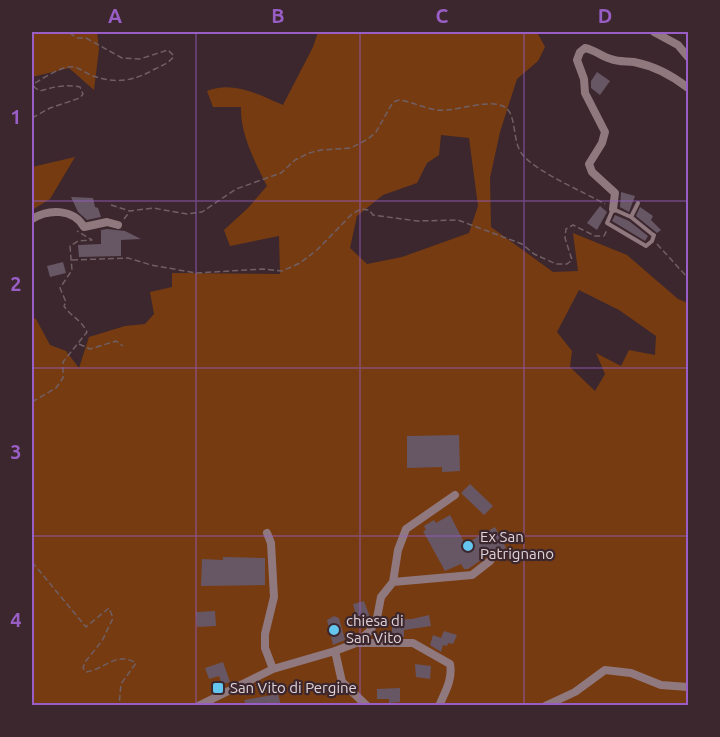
<svg xmlns="http://www.w3.org/2000/svg" width="720" height="737" font-family="Ubuntu,sans-serif">
	<style>
		.green { fill: #773b11; fill-rule: evenodd }
		.building { fill: #675664 }
		.lines { fill: none; stroke-linecap: round; stroke-linejoin: round }
		.path { stroke: #705f64; stroke-width: 1.5; stroke-dasharray: 6 3; stroke-linecap: butt }
		.service { stroke: #90787f; stroke-width: 4 }
		.minor { stroke: #90787f; stroke-width: 8 }
		.grid { fill: none; stroke: #995ec6; stroke-width: 1.5; stroke-opacity: 0.55 }
		.poi-dot { fill: #64c5ee; stroke: #3b272d; stroke-width: 2 }
		.labels { text-anchor: middle; stroke-width: 4.5; stroke-linejoin: round; paint-order: stroke }
		.poi-label { font-size: 15px; fill: #e0d3d7; stroke: #3b272d; text-anchor: start }
		.neatline { fill: none; stroke: #995ec6; stroke-width: 2 }
		.grid-label { font-size: 20px; text-anchor: middle; font-weight: bold; fill: #995ec6 }
	</style>
	<rect width="100%" height="100%" fill="#3b272d"/>
	<path class="green" d="M32,32h65l2,17 -5,41 -25,-22 -37,9z
		M318,32h219l8,15 -7,14 -21,18 -17,53 -10,46 1,49 62,45 25,-1 -5,-38 54,22 51,44 10,4v402h-656v-388l4,2 14,26 16,6 13,17 10,-31 36,-11 20,-2 9,-10 -4,-22 22,-5v-14l108,1 -1,-38 -49,10 -6,-16 24,-22 19,-22c-12,-24 -27,-52 -26,-79h-28l-6,-16c26,-11 52,4 76,14l30,-58zM441,135l28,3 9,68 -9,27 -67,24 -35,7 -17,-16 7,-32 26,-21 34,-12 10,-20 12,-8zM579,290l40,20 37,26 -1,19 -26,-5 -8,16 -25,-13 9,21 -10,17 -25,-24 2,-16 -15,-19z
		M75,157l-25,42 -18,11v-43z"/>
	<path class="building" d="M597,72l13,9 -10,14 -9,-7v-7z
		M621,192l14,4 -6,16 -9,-5z
		M71,197l22,1 2,9 3,1 3,9 -14,3 -9,-8z
		M600,206l7,6 -10,18 -10,-7z
		M640,207l13,9 -2,4 10,10 -4,3 -21,-17z
		M615,215l14,6 19,15 -3,5 -33,-20z
		M107,229l18,2 16,8 -20,1v16l-42,1 -1,-12 23,-1v-14z
		M63,262l3,11 -16,4 -3,-11z
		M459,435l1,36 -18,1v-5l-35,1v-32z
		M470,484l23,22 -9,9 -23,-22z
		M450,515l15,29 30,-17 11,21 -13,7 -6,1 -19,13h-4l-3,-5 -16,7 -22,-40 3,-1 -2,-4 10,-6 2,3z
		M223,557l42,1v27l-64,1 1,-27 21,1z
		M364,601l6,16 -3,7 -8,2 -6,-22z
		M215,611l1,15 -19,1 -1,-15z
		M429,615l2,11 -27,4v7h-12v-17l20,-1z
		M334,616l5,2 6,22 -12,5 -6,-25z
		M444,631l13,4 -4,9 -5,-1 -1,3 -4,-1 -2,7 -11,-7 3,-10 8,3z
		M223,662l7,20 -8,2 -3,-8 -10,3 -4,-11z
		M415,664l16,2 -1,13 -14,-2z
		M400,688v14l-11,1v-4h-12v-10z
		M278,694l3,11h-35l-2,-5z"/>
	<g class="lines">
		<path class="path" d="M32,118l18,-10 30,-10 3,-4 -3,-7c-14,-3 -27,0 -40,4l-6,-4 1,-4c6,-4 25,-15 33,-16 9,-2 17,6 25,9 24,8 41,5 62,-7 8,-4 14,-6 19,-13l-6,-6 -28,9 -18,-1 -36,-20h-9l-6,-4 1,-2
			M111,205l19,6 23,-3 34,6 15,-2 34,-23 45,-16 14,-13 14,-7 12,-3 30,-2 17,-9 8,-7 17,-30 6,-2c16,2 31,12 48,10 15,-1 47,-12 59,-2 11,9 6,33 16,46 14,18 62,38 83,50
			M124,219l6,-8
			M657,244l31,34
			M72,260l56,-2 23,7 45,8 67,-4 19,2 18,-8 17,-13 35,-36 9,-5 8,1 4,5 44,6 41,-1 64,24 12,10 22,10h11l5,-4 -7,-22 1,-9 7,-4 22,11h9l3,-6
			M79,344l11,5 26,-8 7,5
			M32,402l24,-14 7,-10v-16l24,-30c-7,-14 -16,-15 -23,-26l2,-4 -6,-14 12,-18 -2,-24 8,-5 14,-1 -15,-9
			M32,562l54,65 23,-19 4,10 -11,23 -17,21 -2,6 3,4c20,-3 30,-21 50,-9l-15,21 -2,22"/>
		<path class="service" d="M613,209l18,8 21,17 2,1 -2,6 -6,5 -39,-23z
			M631,217l7,-14"/>
		<path class="minor" d="M654,32l24,13 10,12
			M613,209l2,-16 -23,-21 -3,-8 13,-21 3,-11 -20,-39 -1,-14 -7,-19 3,-8 5,-4c10,2 16,8 26,11 7,3 15,2 23,3 20,4 39,14 54,26
			M32,219c16,-10 41,-11 52,8l23,-5 11,3
			M267,533l4,10 3,54 -9,37v14l8,21
			M393,582l5,-32 8,-21 49,-34
			M393,582l79,-7 18,-14
			M356,643l14,-12 7,-13 4,-21 12,-15
			M335,651l7,31 25,24
			M198,706l75,-37 62,-18 21,-8h57l37,21c3,15 -5,28 -11,42
			M545,706l30,-14 30,-22 26,3 30,12 27,2"/>
	</g>
	<path class="grid" d="M196,32v674M360,32v674M524,32v674M32,201h656M32,368h656M32,536h656"/>
	<g class="poi-dot">
		<circle cx="468" cy="546" r="6"/>
		<circle cx="334" cy="630" r="6"/>
		<rect x="212" y="682" width="12" height="12" rx="3"/>
	</g>
	<g class="labels">
		<g class="poi-label">
			<text x="480" y="542">Ex San<tspan x="480" dy="17">Patrignano</tspan></text>
			<text x="346" y="626">chiesa di<tspan x="346" dy="17">San Vito</tspan></text>
			<text x="230" y="693">San Vito di Pergine</text>
		</g>
	</g>
	<rect width="720" height="737" fill="none" stroke="#3b272d" stroke-width="66"/>
	<rect x="33" y="33" width="654" height="671" class="neatline"/>
	<g class="grid-label">
		<text x="115" y="23">A</text>
		<text x="278" y="23">B</text>
		<text x="442" y="23">C</text>
		<text x="605" y="23">D</text>
		<text x="16" y="124">1</text>
		<text x="16" y="291">2</text>
		<text x="16" y="459">3</text>
		<text x="16" y="627">4</text>
	</g>
</svg>
